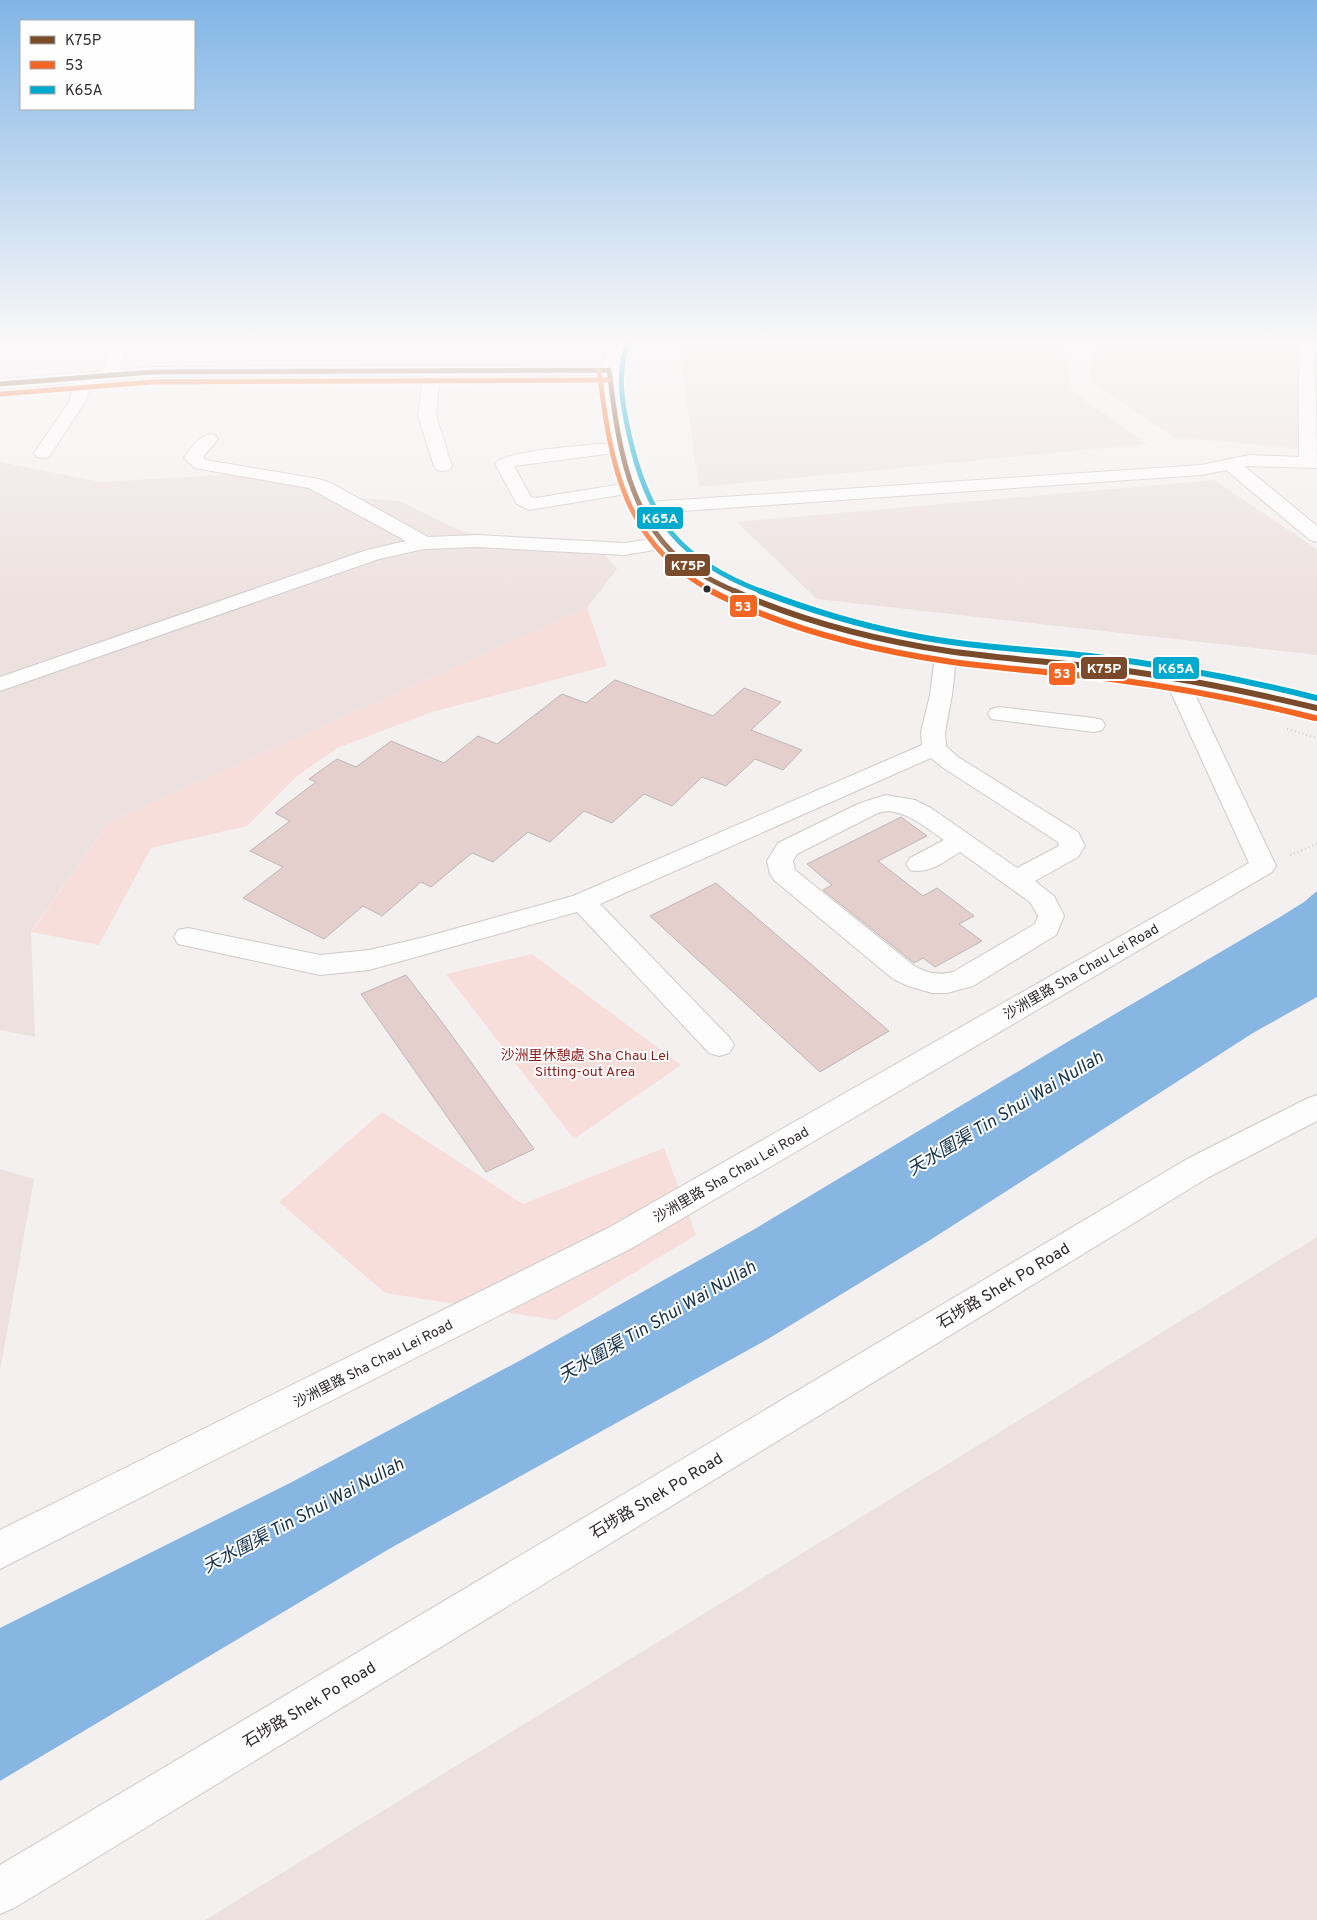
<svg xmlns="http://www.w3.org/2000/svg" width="1317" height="1920" font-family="Overpass,'Noto Sans SC',sans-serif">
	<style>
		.built { fill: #ede1df }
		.green { fill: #f7dedb }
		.water { fill: #88b6e3 }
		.building { fill: #e4cfcd; stroke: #bbb7b7 }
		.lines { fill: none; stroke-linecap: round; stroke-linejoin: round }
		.minor-casing { stroke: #cdcac9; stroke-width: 2 }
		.path { stroke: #d2d0d0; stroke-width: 2.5; stroke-dasharray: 1 3; stroke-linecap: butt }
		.minor { fill: #fefdfd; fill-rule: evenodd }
		.bus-1-far1-casing { stroke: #fefefe; stroke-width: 8 }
		.bus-1-casing { stroke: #fefefe; stroke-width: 9 }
		.bus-2-far1-casing { stroke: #fefefe; stroke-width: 8 }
		.bus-2-casing { stroke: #fefefe; stroke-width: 9 }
		.bus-3-far1-casing { stroke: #fefefe; stroke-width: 8 }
		.bus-3-casing { stroke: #fefefe; stroke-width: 9 }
		.bus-1-far1 { stroke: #7a4b2a; stroke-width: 5 }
		.bus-1 { stroke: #7a4b2a; stroke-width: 6 }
		.bus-2-far1 { stroke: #f26522; stroke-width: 5 }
		.bus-2 { stroke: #f26522; stroke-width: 6 }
		.bus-3-far1 { stroke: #00a9ce; stroke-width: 5 }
		.bus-3 { stroke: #00a9ce; stroke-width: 6 }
		.bus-dot { fill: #2d2a29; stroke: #fefefe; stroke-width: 2 }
		.labels { text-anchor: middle; stroke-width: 4; stroke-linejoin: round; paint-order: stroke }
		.street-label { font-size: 14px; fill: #2d2a29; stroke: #fefefe }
		.park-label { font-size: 14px; fill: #8d1c1c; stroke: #fefefe }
		.near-street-label { font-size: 16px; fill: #2d2a29; stroke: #fefefe }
		.near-water-label { font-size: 18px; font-style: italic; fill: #15324c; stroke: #fefefe }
		.line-badge { stroke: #fefefe; stroke-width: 2 }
		.badge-label { font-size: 14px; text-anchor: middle; font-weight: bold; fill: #fff }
	</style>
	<rect width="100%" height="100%" fill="#f5f0f0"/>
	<path class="built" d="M678,340h384l10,51 75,53 -448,43z
		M1094,340h223v110l-143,-13 -84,-57z
		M0,462l101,20 172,-10 46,23 81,6 63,31 134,14 20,23 -30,39 -478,214 -78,109 4,106 -35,-7z
		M1214,480l103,69v106l-500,-56 -80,-77z
		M0,1169l34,10 -34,192z
		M1317,1237v683h-1112z"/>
	<path class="green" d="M587,608l20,58 -175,46 -95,36 -41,29 -49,49 -96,22 -52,97 -68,-13 78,-110z
		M532,954l149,111 -107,74 -128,-165z
		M382,1112l141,92 141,-56 32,87 -140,85 -171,-27 -106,-91z"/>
	<path class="water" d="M1317,891v106l-64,36 -326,209 -159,97 -379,210 -389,232v-153l292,-146 229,-122 232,-130 316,-189 211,-124 24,-15z"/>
	<path class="building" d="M615,680l98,36 31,-28 37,14 -30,28 51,20 -19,20 -28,-11 -29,27 -24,-9 -30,29 -28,-12 -32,29 -28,-12 -34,31 -22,-10 -35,30 -21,-9 -41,34 -10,-5 -39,34 -19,-10 -39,33 -81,-41 40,-31 -33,-16 40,-30 -15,-8 41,-31 -7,-3 28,-20 19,8 35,-26 53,22 34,-27 19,8 65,-50 24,9z
		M901,817l26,19 -49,25 45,35 14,-8 37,28 -15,8 23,17 -47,26 -12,-9 -9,5 -91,-73 9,-5 -25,-21z
		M716,883l173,148 -69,41 -170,-156z
		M406,975l38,50 90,124 -48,23 -125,-178z"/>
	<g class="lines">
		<g class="minor-casing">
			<path id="minor" d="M0,340h32l-2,3 -30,7z
				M114,340h16l-11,30 34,-3 450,-2 7,-25h16c-3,8 -6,17 -7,26 -4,36 14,104 30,136l552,-37 48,-10 50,2v-117h16l2,128 -73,-2 73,60v16l-7,-2 -84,-70 -25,5 -547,38c31,51 73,69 126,89 46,17 94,31 142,39 63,11 128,13 191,21 69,9 137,22 204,39v14l-125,-27 84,178 -4,6 -640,376 -632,321v-39l608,-302 641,-365 -82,-179 -75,-11 -136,-14 -4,36 -7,37 1,14 12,11 120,75 7,14 -7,11 -43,24 19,15 10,20 -8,19 -83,51 -26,7h-15l-24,-7 -15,-7 -119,-99 -4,-6 -3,-13 11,-18 82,-40 26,-8 29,5 16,8 86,60 42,-22 -1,-4 -116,-75 -11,-9 -331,146 129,133 5,8 -5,8 -10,3 -10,-3 -132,-141 -208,58 -49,5 -142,-31 -4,-7 4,-7 10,-2 132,27 49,-5 56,-13 148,-41 349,-151 -1,-13 9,-37 5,-39c-78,-12 -222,-47 -274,-107l-37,6 -147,-8 -53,2 -45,10 -379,132v-14l367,-127 39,-9 -97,-53 -114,-20 -11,-10c8,-11 17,-26 31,-23l3,4 -15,18 3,3 113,19 12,4 97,54 49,-2 147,8 28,-4 -20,-31 -6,-14 -97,16 -12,-6 -22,-40c9,-14 96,-19 117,-21l-8,-40 -2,-28 -162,1 -4,40 16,50 -3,4 -6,1 -6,-1 -3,-4 -16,-50 5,-40 -270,1 -62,5 -6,20 -36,55 -6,1 -6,-1 -3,-4 35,-51 5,-19 -74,6v-10l102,-8zM614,453l8,31 -86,14 -5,-1 -17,-31zM887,811c23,2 38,16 57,29l-34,18 -4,6 4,6c18,5 35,-9 50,-18l70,50 8,14 -3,8 -82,48c-15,4 -27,1 -40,-7l-118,-95 -2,-9 4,-7 81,-41z
				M999,707l95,11 8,2 3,5 -3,5 -8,2 -103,-13 -3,-5 3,-5z
				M1317,1095v26l-108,56 -1193,730 -16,7v-49l1187,-706 119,-60z"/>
		</g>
		<path class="path" d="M1287,729l30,9
			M1290,855l27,-11"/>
		<use href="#minor" class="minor"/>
		<g class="bus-1-far1-casing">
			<path id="bus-1-far1" d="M609,370c8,63 16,135 63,182 18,18 41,30 65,40
				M0,384l153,-12 456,-2"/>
		</g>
		<g class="bus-1-casing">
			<path id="bus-1" d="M734,591c67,30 141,49 214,60 55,8 110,11 165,18 69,9 137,23 204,39"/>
		</g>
		<g class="bus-2-far1-casing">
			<path id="bus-2-far1" d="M599,371c12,93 24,174 115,221
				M1,394l152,-12 456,-2"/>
		</g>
		<g class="bus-2-casing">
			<path id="bus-2" d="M711,591c72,37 155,58 235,70 55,8 110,11 165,18 69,9 137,22 204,39"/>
		</g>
		<g class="bus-3-far1-casing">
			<path id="bus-3-far1" d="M627,344c-10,31 -5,59 2,90 19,86 51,127 134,158"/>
		</g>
		<g class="bus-3-casing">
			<path id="bus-3" d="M760,591c47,18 95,33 145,43 61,13 123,15 185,22 76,9 152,23 227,42"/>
		</g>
		<use href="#bus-1-far1" class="bus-1-far1"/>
		<use href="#bus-1" class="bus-1"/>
		<use href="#bus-2-far1" class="bus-2-far1"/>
		<use href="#bus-2" class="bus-2"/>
		<use href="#bus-3-far1" class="bus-3-far1"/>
		<use href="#bus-3" class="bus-3"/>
	</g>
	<linearGradient id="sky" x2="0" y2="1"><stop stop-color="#81b5e6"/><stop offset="0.56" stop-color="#faf8f8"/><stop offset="1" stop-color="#faf8f8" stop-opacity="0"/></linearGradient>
	<rect width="1317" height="609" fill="url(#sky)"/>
	<circle class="bus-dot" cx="707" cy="589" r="4.5"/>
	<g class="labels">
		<g class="street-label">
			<text transform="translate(1081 971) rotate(-30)" y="5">沙洲里路 Sha Chau Lei Road</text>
			<text transform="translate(731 1174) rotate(-30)" y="5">沙洲里路 Sha Chau Lei Road</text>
			<text transform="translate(373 1363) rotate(-27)" y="5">沙洲里路 Sha Chau Lei Road</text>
		</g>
		<g class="park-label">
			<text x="585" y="1060">沙洲里休憩處 Sha Chau Lei<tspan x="585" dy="16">Sitting-out Area</tspan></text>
		</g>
		<g class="near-street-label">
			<text transform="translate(1003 1285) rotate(-31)" y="6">石埗路 Shek Po Road</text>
			<text transform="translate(656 1495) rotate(-31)" y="6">石埗路 Shek Po Road</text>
			<text transform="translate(309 1704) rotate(-31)" y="6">石埗路 Shek Po Road</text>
		</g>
		<g class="near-water-label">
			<text transform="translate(1005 1113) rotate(-31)" y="6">天水圍渠 Tin Shui Wai Nullah</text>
			<text transform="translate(657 1321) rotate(-30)" y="6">天水圍渠 Tin Shui Wai Nullah</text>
			<text transform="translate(303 1515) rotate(-28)" y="6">天水圍渠 Tin Shui Wai Nullah</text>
		</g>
	</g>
	<g class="line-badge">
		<rect x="636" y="506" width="48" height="24" rx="5" fill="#00a9ce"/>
		<rect x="664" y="553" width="47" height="24" rx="5" fill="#7a4b2a"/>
		<rect x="729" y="594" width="29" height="24" rx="5" fill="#f26522"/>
		<rect x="1080" y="656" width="48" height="24" rx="5" fill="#7a4b2a"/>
		<rect x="1152" y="656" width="48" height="24" rx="5" fill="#00a9ce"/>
		<rect x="1048" y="662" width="28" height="24" rx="5" fill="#f26522"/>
	</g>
	<g class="badge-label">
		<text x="660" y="523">K65A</text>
		<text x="688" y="570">K75P</text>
		<text x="743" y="611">53</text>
		<text x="1104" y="673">K75P</text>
		<text x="1176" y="673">K65A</text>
		<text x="1062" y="678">53</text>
	</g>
	<rect x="20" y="20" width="175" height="90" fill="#fefefe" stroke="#aaa9a9"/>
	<rect x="30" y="36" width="25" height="8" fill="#7a4b2a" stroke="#aaa9a9"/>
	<text x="65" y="45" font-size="15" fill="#2d2a29">K75P</text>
	<rect x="30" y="61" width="25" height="8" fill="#f26522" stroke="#aaa9a9"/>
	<text x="65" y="70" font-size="15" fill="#2d2a29">53</text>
	<rect x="30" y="86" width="25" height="8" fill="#00a9ce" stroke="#aaa9a9"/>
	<text x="65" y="95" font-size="15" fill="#2d2a29">K65A</text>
</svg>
